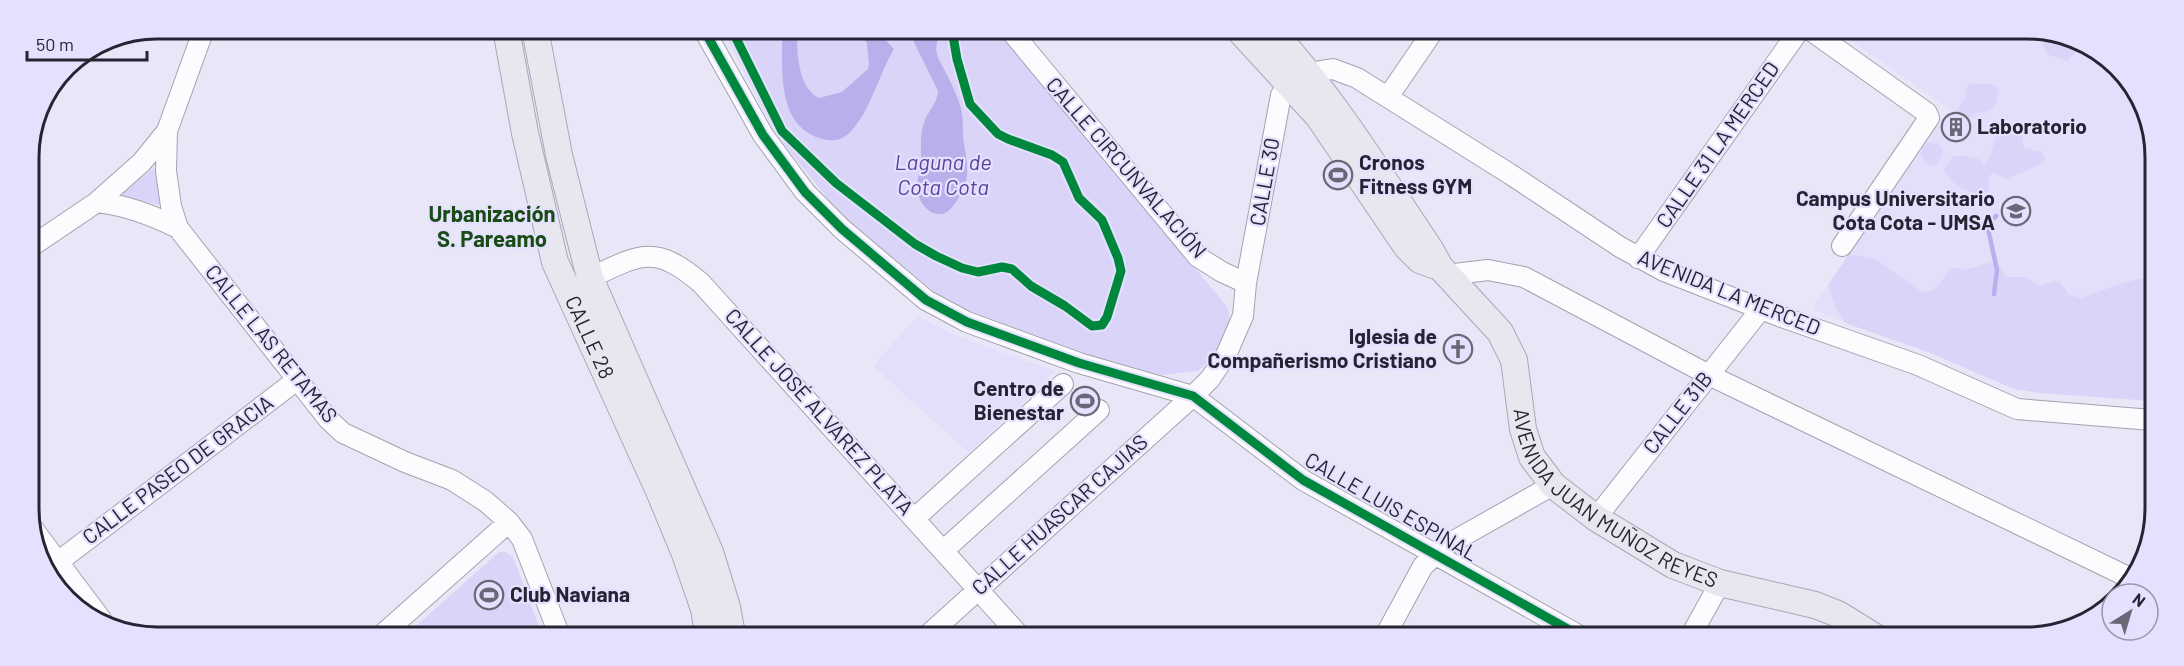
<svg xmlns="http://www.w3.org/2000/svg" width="2184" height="666" font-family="Barlow,sans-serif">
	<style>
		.built { fill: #e2dffa }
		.green { fill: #dad5f8 }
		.water { fill: #b9afea }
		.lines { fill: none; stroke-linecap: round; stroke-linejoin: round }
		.stream { stroke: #b9afea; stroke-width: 4.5 }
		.minor-casing { stroke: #a4a2b0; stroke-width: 22 }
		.major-casing { stroke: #a9a6b9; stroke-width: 28 }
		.minor { stroke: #fcfbfe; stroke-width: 20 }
		.major { stroke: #e8e6ee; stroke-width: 26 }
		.cycleway-casing { stroke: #e4e0fe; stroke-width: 13 }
		.cycleway { stroke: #00873e; stroke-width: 9 }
		.labels { text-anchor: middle; stroke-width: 4.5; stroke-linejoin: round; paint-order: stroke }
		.poi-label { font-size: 21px; font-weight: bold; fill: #262432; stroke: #e4e0fe; text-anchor: start }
		.street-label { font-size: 21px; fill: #262432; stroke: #e4e0fe }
		.water-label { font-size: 22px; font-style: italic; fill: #5a429d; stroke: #e4e0fe }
		.neighbourhood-label { font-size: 22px; font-weight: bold; fill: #194b14; stroke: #e4e0fe }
		.rim { fill: none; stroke: #262432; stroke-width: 3 }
	</style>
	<rect width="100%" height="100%" fill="#e9e7f7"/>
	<path class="built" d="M1838,32l222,1 58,33 35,66 -1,269 -112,-8 -26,-4 -86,-37 -114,-42v-5l136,-196z
		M917,316l40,20 98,35 -86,82 -96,-87z"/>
	<path class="green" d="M723,30h276l229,278 3,16 -11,26 -22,21 -37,4 -90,-23 -100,-40 -33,-17 -98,-81 -64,-80z
		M2049,33h11l22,13 -15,15 -16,-5 -6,-5 -3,-9z
		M1971,83l21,1 7,4 -4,19 -9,5 -10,1 -8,6 -4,-1 -7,-8 8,-13 2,-11z
		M2009,129l11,3 3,5 -1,7 3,4 17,4 3,8c-9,8 -27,13 -38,19l-14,-6 -4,3v15c-18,6 -37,-5 -45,-21l9,-13c10,-3 16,1 26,2l6,6 4,-6 7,-23z
		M1927,142l12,2 4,7 -3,9 -6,6 -8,-3 -5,-8 1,-6z
		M154,168l13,39 -51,-12z
		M1849,254l28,6 46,33c15,0 19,-17 30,-25 7,1 15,2 21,0 16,-6 23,-12 31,9h19l15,9 16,-5 5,1 9,13 12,3 42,-15 21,-5 8,-6v129l-112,-8 -26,-4 -86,-37 -83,-29 -8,-13 -9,-25z
		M499,552h7l7,5 29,77h-135z"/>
	<path class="water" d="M782,30h15c0,21 0,57 22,68l23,-6 26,-23 1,-4 -2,-22 -10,-13h26l-1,6 12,13c-14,23 -24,63 -43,82 -8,9 -17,11 -29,8 -47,-14 -39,-71 -40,-109z
		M892,30h47l-3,19 2,9c8,15 18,33 23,50 3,12 1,24 3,36 2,13 5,24 2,37 -2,9 -11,25 -19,31 -15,9 -30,-11 -30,-24 0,-11 4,-21 4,-32 0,-13 -1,-24 4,-36 4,-10 13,-18 13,-29l-25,-51 -5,-5z"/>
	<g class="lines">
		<path class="stream" d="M1994,294l3,-24 -10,-46 9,-8"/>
		<g class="minor-casing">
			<path id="minor" d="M204,29l-37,102 -1,40 5,35 7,22 151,192 14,13 13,6 49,23 47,18 33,21 24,21 13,17 37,95
				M704,30l59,105 42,57 37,37 84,71 41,22 112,41 114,33 110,84 277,156
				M1010,30l188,227 24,15 24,11
				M1813,32l114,81 2,5 -87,128
				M1308,73l25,-4 24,9 153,96 110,73 44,24 115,45 139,49 99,44 135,11
				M1388,97l45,-66
				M97,202l45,-40 25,-31
				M29,248l68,-46c29,3 55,13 81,26
				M1638,258l160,-226
				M1446,275l42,-5 36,7 185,98 419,202
				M590,278c50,-24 65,-34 111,5l318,352
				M915,518l148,-134
				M1596,518l165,-209
				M31,526l70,93
				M944,550l155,-140
				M58,562l240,-183
				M383,634l126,-112
				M928,635l265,-239 17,-17 16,-24 17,-39 3,-33 35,-188 11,-9
				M1385,636l38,-70 22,-20 108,-61
				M1690,637l30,-54"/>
		</g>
		<g class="major-casing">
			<g id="major">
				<path id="s1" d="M506,29l19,104 30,129 104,229 26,63 19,55 4,25"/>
				<path d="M535,29l24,126 31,123 120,274 17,55 5,27"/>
				<path d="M1240,31l78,85 88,130 14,14 13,5"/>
				<path id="s2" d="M1272,31c61,66 108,144 158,218l10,18 60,65 14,28 9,69 9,28 21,28 43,33 77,47 47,18 95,22 23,9 37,23"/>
			</g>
		</g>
		<use href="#minor" class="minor"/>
		<use href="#major" class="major"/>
		<g class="cycleway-casing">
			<path id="cycleway" d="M704,30l59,105 42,57 37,37 84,71 41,22 112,41 114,33 110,84 277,156
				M732,30l50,101 54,52 79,61 21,12 26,12 16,4 24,-5 10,2 19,17 34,20 27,20 10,-1 5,-8 14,-46 -3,-13 -16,-38 -23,-22 -16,-36 -11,-7 -44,-16 -10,-5 -28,-30 -13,-45 -5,-29"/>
		</g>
		<use href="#cycleway" class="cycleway"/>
	</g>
	<defs>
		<g id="building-ring" transform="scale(1.5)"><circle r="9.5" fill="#e4e0fe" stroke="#6a6877" stroke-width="1.5"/><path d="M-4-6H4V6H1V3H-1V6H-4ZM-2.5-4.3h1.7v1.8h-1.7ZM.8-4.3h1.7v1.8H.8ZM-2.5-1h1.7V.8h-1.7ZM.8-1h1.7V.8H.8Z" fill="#6a6877"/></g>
		<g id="stadium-ring" transform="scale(1.5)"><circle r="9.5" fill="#e4e0fe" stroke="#6a6877" stroke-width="1.5"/><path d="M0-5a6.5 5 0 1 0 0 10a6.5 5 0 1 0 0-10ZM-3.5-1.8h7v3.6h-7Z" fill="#6a6877"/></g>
		<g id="university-ring" transform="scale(1.5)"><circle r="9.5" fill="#e4e0fe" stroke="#6a6877" stroke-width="1.5"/><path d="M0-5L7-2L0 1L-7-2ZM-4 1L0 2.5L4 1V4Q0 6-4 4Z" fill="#6a6877"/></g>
		<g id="church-ring" transform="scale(1.5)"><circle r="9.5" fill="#e4e0fe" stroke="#6a6877" stroke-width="1.5"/><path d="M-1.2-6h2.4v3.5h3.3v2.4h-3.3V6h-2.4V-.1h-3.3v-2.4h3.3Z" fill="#6a6877"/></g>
	</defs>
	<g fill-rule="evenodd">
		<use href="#building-ring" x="1956" y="127"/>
		<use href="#stadium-ring" x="1338" y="175"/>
		<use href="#university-ring" x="2016" y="211"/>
		<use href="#church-ring" x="1458" y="349"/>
		<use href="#stadium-ring" x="1085" y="401"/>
		<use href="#stadium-ring" x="489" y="595"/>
	</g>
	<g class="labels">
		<g class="poi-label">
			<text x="1977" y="134">Laboratorio</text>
			<text x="1359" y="170">Cronos<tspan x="1359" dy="24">Fitness GYM</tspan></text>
			<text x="1995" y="206" text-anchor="end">Campus Universitario<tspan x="1995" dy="24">Cota Cota - UMSA</tspan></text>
			<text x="1437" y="344" text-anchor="end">Iglesia de<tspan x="1437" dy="24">Compañerismo Cristiano</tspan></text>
			<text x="1064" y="396" text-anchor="end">Centro de<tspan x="1064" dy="24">Bienestar</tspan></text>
			<text x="510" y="602">Club Naviana</text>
		</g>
		<g class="street-label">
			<text transform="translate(1718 145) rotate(-55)" y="7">CALLE 31 LA MERCED</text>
			<text transform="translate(1126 168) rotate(49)" y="7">CALLE CIRCUNVALACIÓN</text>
			<text transform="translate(1265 182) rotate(-80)" y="7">CALLE 30</text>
			<text transform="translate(1729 293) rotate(22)" y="7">AVENIDA LA MERCED</text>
			<text dy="7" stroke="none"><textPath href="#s1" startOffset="321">CALLE 28</textPath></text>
			<text transform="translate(271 344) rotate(51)" y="7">CALLE LAS RETAMAS</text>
			<text transform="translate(819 412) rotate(48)" y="7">CALLE JOSÉ ALVAREZ PLATA</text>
			<text transform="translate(1678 413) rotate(-52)" y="7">CALLE 31B</text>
			<text transform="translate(178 470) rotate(-37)" y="7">CALLE PASEO DE GRACIA</text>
			<text dy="7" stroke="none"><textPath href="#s2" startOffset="597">AVENIDA JUAN MUÑOZ REYES</textPath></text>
			<text transform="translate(1391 507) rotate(30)" y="7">CALLE LUIS ESPINAL</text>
			<text transform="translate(1060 515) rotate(-42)" y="7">CALLE HUASCAR CAJIAS</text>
		</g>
		<g class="water-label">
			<text x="943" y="170">Laguna de<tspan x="943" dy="25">Cota Cota</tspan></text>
		</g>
		<g class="neighbourhood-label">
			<text x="492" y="222">Urbanización<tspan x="492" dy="25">S. Pareamo</tspan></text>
		</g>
	</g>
	<path d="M0 0H2184V666H0ZM157 39H2027A118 118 0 0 1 2145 157V509A118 118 0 0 1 2027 627H157A118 118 0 0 1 39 509V157A118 118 0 0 1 157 39Z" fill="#e4e0fe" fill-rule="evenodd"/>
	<path class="rim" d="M157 39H2027A118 118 0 0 1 2145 157V509A118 118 0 0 1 2027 627H157A118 118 0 0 1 39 509V157A118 118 0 0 1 157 39Z"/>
	<g transform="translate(2130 612) rotate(37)"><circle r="28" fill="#e4e0fe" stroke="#9895ac" stroke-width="1.5"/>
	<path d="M0-4.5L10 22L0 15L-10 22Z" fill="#6a6877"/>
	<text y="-9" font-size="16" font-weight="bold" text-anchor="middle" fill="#262432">N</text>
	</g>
	<path d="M27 51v9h120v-9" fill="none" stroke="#262432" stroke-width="3"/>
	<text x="36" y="51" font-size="18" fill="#262432" stroke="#e4e0fe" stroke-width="4.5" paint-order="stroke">50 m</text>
</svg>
